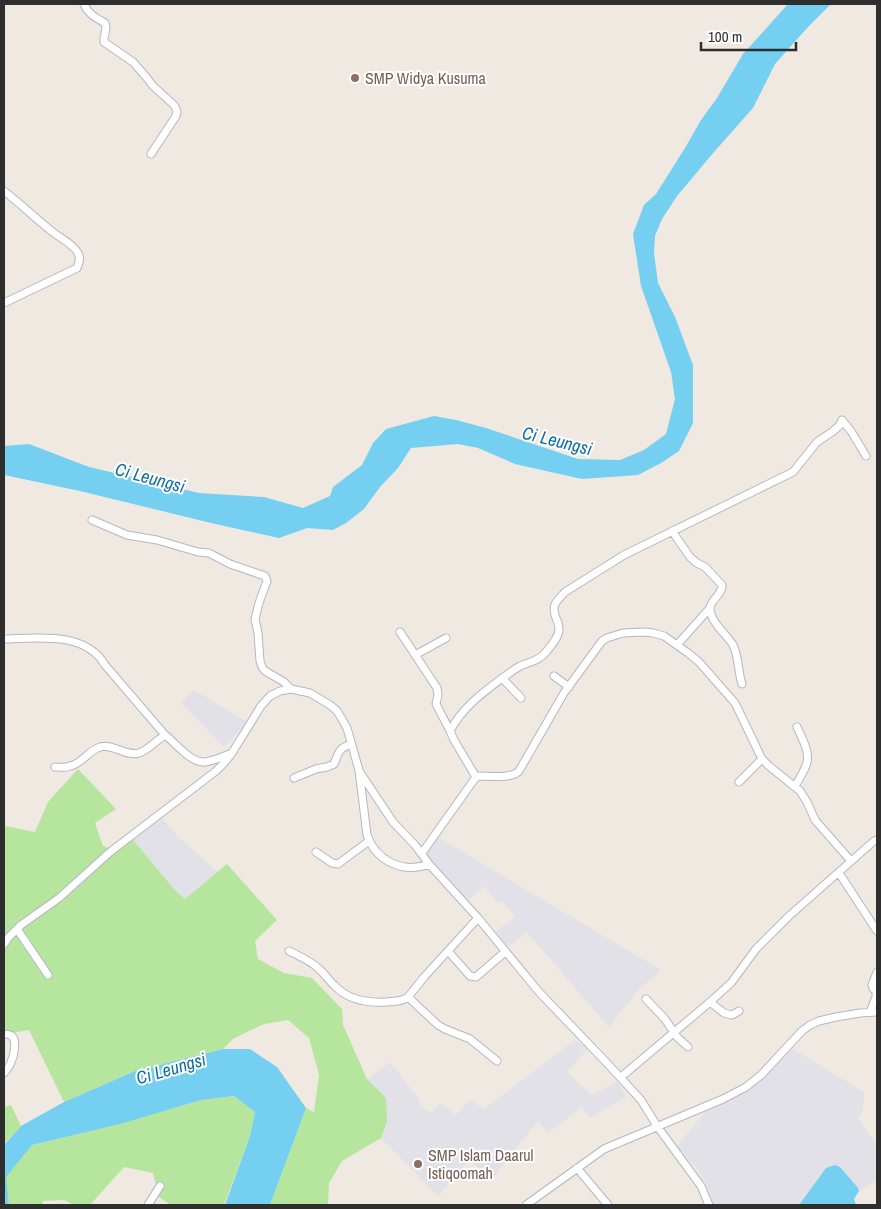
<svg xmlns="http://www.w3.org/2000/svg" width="881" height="1209" font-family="'Archivo Narrow',sans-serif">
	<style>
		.industrial { fill: #e3e1e8 }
		.green { fill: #b6e59e }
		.water { fill: #75cff0 }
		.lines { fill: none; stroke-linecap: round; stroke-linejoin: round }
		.street-casing { stroke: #b4b7c1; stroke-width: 9 }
		.street { stroke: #fff; stroke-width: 7 }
		.education-dot { fill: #8d6e63; stroke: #fff; stroke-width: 2 }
		.labels { text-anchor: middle; stroke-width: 4; stroke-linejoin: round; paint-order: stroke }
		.education-label { font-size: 16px; fill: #785e54; stroke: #fff; text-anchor: start }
		.water-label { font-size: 18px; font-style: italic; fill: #0d6fa3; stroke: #fff }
	</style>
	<rect width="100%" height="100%" fill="#efe9e1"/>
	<path class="industrial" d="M194,690l54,32 -24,25 -43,-44z
		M160,815l18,22 40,35 -33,27 -11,-10 -45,-54z
		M436,836l225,134 -22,19 -30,38 -82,-95 -21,17 -12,-16 21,-16 -13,-16 -4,2 -14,-17 -17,16 -39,-41 -2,-11z
		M575,1040l13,9 -21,22 11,12 14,12 25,-13 10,14 -37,22 -8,-11 -34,26 -10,-12 -46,58 -23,-19 -31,36 -57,-58 6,-16 -19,-43 22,-17 30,38v6l12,7 8,-10 16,12 14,-15 14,9z
		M788,1046l76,46 -1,19 -5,7 19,28v34l-18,11 -1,-2 -32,-21 -27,37h-85l-8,-22 -11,-17 -18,-20 33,-40 36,-14 15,-15z"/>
	<path class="green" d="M78,769l38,40 -21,14 8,23 6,2 20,-13 45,54 11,10 42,-35 50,56 -22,21 3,18 26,14 28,5 30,31 1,16 24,54 19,19 1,24 -6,16 -39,23 -13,22 -1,22h-58l36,-97 8,4 5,-37 -10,-37 -21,-18 -24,4 -31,15 -10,10 -88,22 -71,31 -35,-72 -25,4v-206l2,-2 29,6 13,-30z
		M234,1096l21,16 -5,24 -26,69h-53l-12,-8 -6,-24 -29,-6 -34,38h-16l-10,-5 -21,1 -1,4h-33l-4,-28 27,-32 86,-21 83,-24z
		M11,1105l10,21 -17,18v-37z"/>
	<path class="water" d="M788,4h43l-23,23 -33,37 -22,44 -39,44 -37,44 -15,23 -7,17 -1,17 4,30 17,34 18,48v58l-14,28 -18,12 -23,12 -56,4 -67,-15 -37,-16 -20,-4 -47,4 -13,20 -18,19 -16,22 -18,14 -13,7 -26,-2 -28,10 -68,-15 -131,-32 -76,-16v-29l25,-2 60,23 110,26 65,4 39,11 27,-12 3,-9 29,-22 11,-22 13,-14 48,-13 22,4 30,8 92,31 42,1 24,-10 22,-16 9,-35 -4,-27 -30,-86 -8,-52 11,-29 12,-11 29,-46 16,-28 16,-22 26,-44z
		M223,1049h27l27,18 29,41 -36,97h-45l25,-69 5,-24 -21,-16 -33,4 -81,24 -88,21 -26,32 3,28h-5v-60l17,-19 43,-24 71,-31z
		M835,1165l5,2 18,21 1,3 -5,8 2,6h-57l27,-37z"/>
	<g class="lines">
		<g class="street-casing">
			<path id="street" d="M84,4c4,10 12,14 21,19 3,6 -2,12 -1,19l29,20 14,16 6,8 21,19 3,6 -1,5 -25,38
				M4,191c17,13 33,29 50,42 8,6 20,12 24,20 3,5 1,10 -1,15l-73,35
				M92,520l35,15 30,5 41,12 11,1 21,11 35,12 2,5 -8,22 -4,16 3,14 2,28 2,6 3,4 19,11 7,7
				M672,531l18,26 7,6 8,4 17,18c1,9 -11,14 -12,23 0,14 17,27 23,37 6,12 5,27 9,39
				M400,632l37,56 1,7 -2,9 14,27
				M4,639c34,-1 81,-8 101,26l60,70
				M677,645l33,-37
				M415,655l31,-17
				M554,676l15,11
				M502,678l19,20
				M55,767c5,0 11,1 15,-1 12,-2 19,-16 30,-19 13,-4 26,10 39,6 8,-2 18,-13 26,-18 11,8 25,28 40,27 9,-1 19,-6 27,-9
				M359,771l34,51 22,23 14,19
				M476,777l-22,-37 -4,-9c12,-23 31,-37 51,-52 6,-4 12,-9 19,-13 9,-4 19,-5 26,-14 5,-6 13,-15 13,-23 0,-4 -1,-7 -3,-11 -5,-13 0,-16 9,-26l59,-37 169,-83 24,-30 15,-10 8,-7 2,-5 9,11 15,25
				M294,778l22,-9 11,-2 7,-3c5,-12 4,-15 17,-20
				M739,782l23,-23
				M795,786c17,-28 16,-29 2,-59
				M316,852l16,11 6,1 31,-23
				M422,853l54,-76 3,-1c12,0 32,3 40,-5l45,-78 38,-52 5,-3 16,-5 21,-1 9,1 11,3 24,17 11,9 36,41 27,56 7,7 31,25 7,11 8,18 36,41
				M839,873l38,58
				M17,929l31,46
				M4,944l4,-6 13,-13 38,-27 51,-46 106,-81 8,-8 8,-10 29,-47 9,-10 10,-5 11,-2 19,4 20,12 7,6 6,10 4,7 12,42 8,65c9,26 36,39 62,29l49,54 61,74 67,70 35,38 16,26 44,60 8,19
				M289,951c10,5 22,10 30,18 6,5 10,12 16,17 13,14 32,17 51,16 8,-1 16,0 22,-5l17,-21 53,-58
				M448,951l22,25 6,1 29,-25
				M408,997l30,28 7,4 25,10 27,22
				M646,999l19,20 12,18 11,10
				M710,1002l14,11 8,2 7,-4
				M870,1012l6,-15v-5l-3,-4 -1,-3 5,-13
				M4,1034c3,0 5,0 8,2 5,5 2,20 -1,26 -1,4 -4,7 -7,11
				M621,1077l89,-75 21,-19 25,-34 33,-33 85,-75 3,-1
				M577,1168l31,37
				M148,1205l12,-19
				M526,1205l78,-56 119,-50 23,-12 15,-12 41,-44 8,-6 9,-4 17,-4 24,-4 17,-1"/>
		</g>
		<use href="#street" class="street"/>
	</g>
	<g class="education-dot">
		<circle cx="355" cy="78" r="5"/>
		<circle cx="418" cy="1164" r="5"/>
	</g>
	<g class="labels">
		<g class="education-label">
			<text x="365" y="84">SMP Widya Kusuma</text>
			<text x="428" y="1161">SMP Islam Daarul<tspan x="428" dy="18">Istiqoomah</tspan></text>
		</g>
		<g class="water-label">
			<text transform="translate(557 441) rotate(14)" y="6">Ci Leungsi</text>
			<text transform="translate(150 478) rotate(15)" y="6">Ci Leungsi</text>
			<text transform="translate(171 1069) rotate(-16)" y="6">Ci Leungsi</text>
		</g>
	</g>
	<rect width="881" height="1209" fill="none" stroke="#2e2e2e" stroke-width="10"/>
	<path d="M701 42v8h95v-8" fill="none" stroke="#2e2e2e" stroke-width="2.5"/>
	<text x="708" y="42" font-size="15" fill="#2e2e2e" stroke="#ffffff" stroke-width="4" paint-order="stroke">100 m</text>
</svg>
